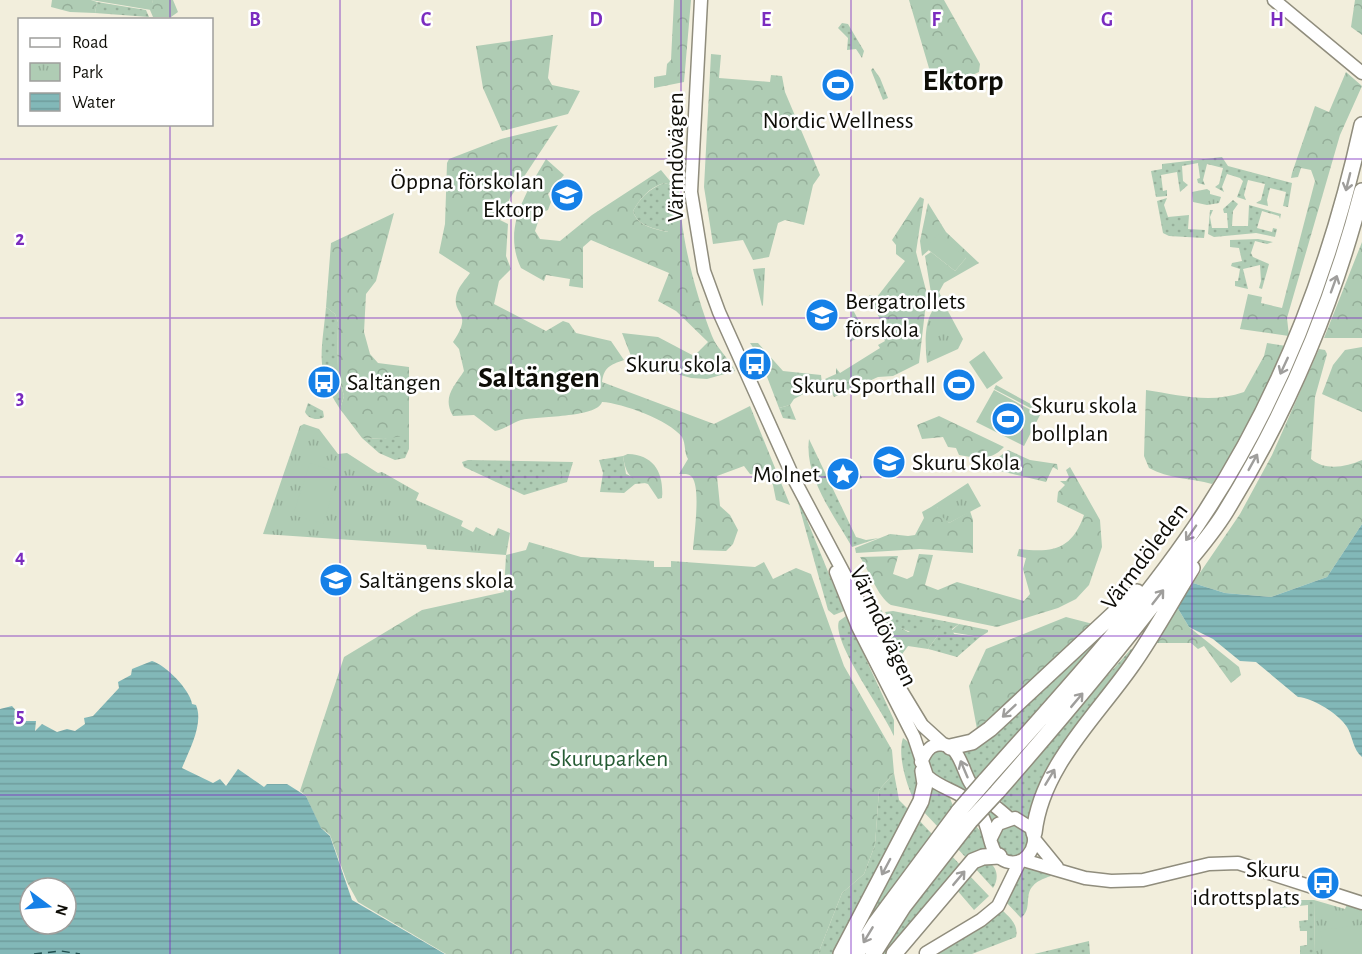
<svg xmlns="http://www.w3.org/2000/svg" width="1362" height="954" font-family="'Alegreya Sans',sans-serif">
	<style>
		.grass { fill: url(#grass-dots) }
		.forest { fill: url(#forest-crowns); fill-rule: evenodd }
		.park { fill: url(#park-tufts) }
		.garden { fill: #afccb4 }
		.water { fill: url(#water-rules); fill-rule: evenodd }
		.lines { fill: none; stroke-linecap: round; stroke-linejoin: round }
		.ferry { stroke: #1d4e4e; stroke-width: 1.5; stroke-dasharray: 8 6; stroke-linecap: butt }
		.secondary-casing { stroke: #908d7d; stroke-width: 15 }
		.highway-casing { stroke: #908d7d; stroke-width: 18 }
		.secondary { stroke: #fff; stroke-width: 12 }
		.highway { stroke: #fff; stroke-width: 15 }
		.highway-bridge-casing { stroke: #908d7d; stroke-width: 18; stroke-linecap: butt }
		.highway-bridge { stroke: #fff; stroke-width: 15 }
		.oneway { stroke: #9f9e9c }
		.grid { fill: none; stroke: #7b2cbf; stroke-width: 1.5; stroke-opacity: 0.55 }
		.labels { text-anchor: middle; stroke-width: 5; stroke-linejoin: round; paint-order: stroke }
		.poi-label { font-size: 24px; fill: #0e0d07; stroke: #fff; text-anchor: end }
		.street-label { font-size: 24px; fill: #0e0d07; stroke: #fff }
		.park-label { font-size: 24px; fill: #265c34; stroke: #fff }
		.district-label { font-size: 30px; font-weight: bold; fill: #0e0d07; stroke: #fff }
		.grid-label { font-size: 20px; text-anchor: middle; font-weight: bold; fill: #7b2cbf; stroke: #fff; stroke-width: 5; stroke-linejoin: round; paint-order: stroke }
	</style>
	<defs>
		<pattern id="grass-dots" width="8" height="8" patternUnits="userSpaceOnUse" patternTransform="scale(1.5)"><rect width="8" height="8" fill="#afccb4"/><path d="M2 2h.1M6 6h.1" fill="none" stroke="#95ae99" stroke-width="1.8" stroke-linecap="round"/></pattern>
		<pattern id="forest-crowns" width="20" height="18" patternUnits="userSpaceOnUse" patternTransform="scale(1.5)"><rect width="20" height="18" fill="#afccb4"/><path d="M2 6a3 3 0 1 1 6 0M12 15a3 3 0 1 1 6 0" fill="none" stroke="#95ae99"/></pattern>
		<pattern id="park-tufts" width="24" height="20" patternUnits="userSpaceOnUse" patternTransform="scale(1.5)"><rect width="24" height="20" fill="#afccb4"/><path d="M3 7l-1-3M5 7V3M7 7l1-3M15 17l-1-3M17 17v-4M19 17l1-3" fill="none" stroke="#95ae99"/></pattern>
		<pattern id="water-rules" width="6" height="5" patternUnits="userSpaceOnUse" patternTransform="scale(1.5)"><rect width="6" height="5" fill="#82b8b8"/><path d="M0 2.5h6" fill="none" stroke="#6f9d9d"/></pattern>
	</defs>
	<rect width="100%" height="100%" fill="#f2eedc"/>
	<path class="grass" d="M97,2l49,8 3,7 -54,-4z
		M842,23l6,1 16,27 -2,7 -6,-9 -9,1 1,-12 -10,-10z
		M873,68l7,10 8,20 -5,2 -12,-30z
		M1222,157l6,9 64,17 -4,24 -5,-1 3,-14 -16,-4 -3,12 1,6 -12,-3 5,-3 4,-16 -17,-4 -4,15 2,5 -9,-3 6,-16 -3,-3 -13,-4 -5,13 2,5 -9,-5 4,-3 4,-16 -16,-4 -4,16 2,5 -7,-2 -1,-4 3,-1 -2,-15 -16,3 1,15 5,4 -8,7 -3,-20 -16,3 2,16 4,-1v6l-11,1 -5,-26 11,-2v-5z
		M664,183l8,2 2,7 -3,5 -2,35c-14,-3 -32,-6 -36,-21 8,-14 16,-22 31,-28z
		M1167,198l-3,7 4,12 21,-2 -1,14 17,1 -1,8 -35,-2 -6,-3 -6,-32z
		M1233,200l5,4 -5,7 -1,15h16l1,-21 32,9 -1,5 -1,-3 -17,-5 -5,17 15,4 1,-4 4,1 -2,8 -19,-4 -42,4 -6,-3 2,-24h3l-3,7 2,11h16l-1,-15h-3l-1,-4z
		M1258,239l15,3 -6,2 -12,-3 -4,12 2,4 16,7 -7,25 -3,-1 2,-7 -1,-16 -17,4 5,20 -13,-3v-5h3l2,-12 -9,-3 1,-3 10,-2 -3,-13 -9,-1v-7z
		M326,307l9,7 3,8 -1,48 7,26 -4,13c-26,-40 -18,-57 -14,-102z
		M308,403l15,8 1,6c-6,4 -16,2 -19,-5z
		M790,405l6,15 -13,-2 -4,-10z
		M395,435h14v14l-4,9 -10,2 -16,-7 -17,-15 22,1z
		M809,439l47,98 10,3 13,-2 -27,9c-18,-32 -48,-70 -43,-108z
		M623,456l3,18 20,9 -11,1 -11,9 -24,-1 3,-19 -4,-13z
		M468,460l105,2 -6,20 -43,13 -60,-28 -2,-5z
		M854,461l8,17 -20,10 -8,-17z
		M794,488l50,123 -10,4 -6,-5z
		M893,611l66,13 -7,5 2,5 26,3 -23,20 -25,-7 -4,-1 10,-14c-21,-2 -43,-2 -53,-23z
		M846,616l48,104v16c-10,-24 -63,-95 -55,-115z
		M1094,645l-119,135 -12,-29 120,-101z
		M1131,649h4l-91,128 -9,20 -4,22 -25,-11 -7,-10z
		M903,738c20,12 17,46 13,66 -9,-16 -19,-49 -13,-66z
		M937,749l11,3 52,64 -8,7 -5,-9 -24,-25 -30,-15 -4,-4 -2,-12z
		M894,773l5,27 13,13 -79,141h-15l24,-61 22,-19 11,-29 4,-55z
		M928,783l20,10 5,13 -15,21 -17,-18z
		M917,818l15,16 -82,116z
		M997 840a16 16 0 1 1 32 0a16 16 0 1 1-32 0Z
		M976,826l6,7 4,16 -18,11 -11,-12z
		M951,855l11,12 -72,87h-10z
		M988,862c10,5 11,17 5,26l-19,-21z
		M1036,867l11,2 4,7c-36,11 -14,29 -30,42l-15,-16 16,-33z
		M968,874l21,22 -15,14 -18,-21z
		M1281,900h33l1,54h-15v-8l7,-1v-14h-7l-1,-10 9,-1v-15l-28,3z
		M1001,909c8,8 18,15 15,28l-44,17h-37z
		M1089,941l1,13h-56z"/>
	<path class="forest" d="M52,0h39l6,2 -2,11 -25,-1 -19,-5z
		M153,0h20l5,12 -7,5h-18l-3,-7z
		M674,0h17l-7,82 -30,6v-11l12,-2 1,-11 4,-4z
		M909,0h35l36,64 -1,8 -43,20z
		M1355,0h7v35l-11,-8z
		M553,35l-5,43 4,7 28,6 -12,23 -66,17 -19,-43 -7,-42z
		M711,54l10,1 -2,23 51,4 1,-7 11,1 3,16 35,83 -7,10 -9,40 -19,-5 -7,3 -9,34 -16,3 -10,-20 -30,4 -9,-57z
		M1346,72l16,14 -22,49 -53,183 2,18 -49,-7 8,-35 14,3 -1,6 21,5 33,-127 -4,-11 -10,-2 -3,9 -7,1 1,-5 23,-67 14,6z
		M558,125l-48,73 -10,22 8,4 -2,32 5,13 -12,12 -5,23 52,27 17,-10 6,2 7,10 35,8 13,19c-14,5 -20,7 -22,22l112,42 36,-18 40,99 -14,-5 -3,-15 -5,-8 -18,-3 -6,-8 -27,10 3,30 10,9 8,15 -5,14 -7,7 -33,-1c1,-16 8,-61 -1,-73 -3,-4 -9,-3 -13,-3l9,-15c-4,-6 -2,-15 -6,-22 -13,-17 -60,-34 -80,-35 -5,16 -65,14 -81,18 -9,3 -16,9 -26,11l-21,-16 -21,1c-11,-19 1,-29 11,-45l-5,-22 -6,-7c22,-32 -3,-26 4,-49 2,-7 9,-14 13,-20l-31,-20 6,-29 2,-61 2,-4 52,-20z
		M546,159l18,16 -16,19 3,8 -3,8 -7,3 -6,18 5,8 20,2 32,-26 69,-45 9,11 9,-3c0,53 14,109 33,158 5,13 17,22 23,35l-28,8 -16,-1 -53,-15 -7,-7 -9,-23 36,4 36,19 14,-14 -32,-31 -18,-10 11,-28 -78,-33 -8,7v41l-14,-2 1,-7 -24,-4 -2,6 -23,-13c-19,-40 5,-75 25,-109zM664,183l8,2 2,7 -3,5 -3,35c-14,-3 -31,-6 -35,-21 8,-14 16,-23 31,-28z
		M920,197l4,2 -8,53 11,42 -8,69 -26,13 -15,1 -44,20 -9,-18 11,-5v-6l4,5 40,-25 -2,-3 7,-4 -3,-6 4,-2 -17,-38 8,2 28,-36 -9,-7v-9l-4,-5z
		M928,203l18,29 33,31 -35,20 -5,9 10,21 -9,-10 -10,4 1,-14 -6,-37 6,-4 24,19 11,-13 -39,-10 2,2 -7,6 -2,-15z
		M394,213l-18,68 -10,13 -2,38 6,22 8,9 31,4v68l-25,4 -22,-1 -22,-29 4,-13 -7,-26 1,-48 -3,-8 -9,-7 5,-64z
		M1362,241v97h-38l38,-96z
		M750,343h8l25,28 38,4 1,9 -28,15 -4,6 -11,3 -20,-52z
		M1267,343l19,3c-21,47 -42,98 -74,138 -21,-6 -44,-5 -63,-16l-5,-12 2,-66c33,5 65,14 98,2l20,-36z
		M1362,347v65l-40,-18 11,-29 12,-15z
		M1319,349l6,1 2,4 -12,43 -4,62c14,12 35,8 51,1v64l-35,53 -56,20 -46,-4 -32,-10 47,-69 32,-59z
		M939,416l65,31c-14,15 -27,11 -45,8l-3,-7 -8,-1 -5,-10 -21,2 -5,-14z
		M1008,450l22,10 27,4 1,6 -5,-3 -7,15 -67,-16 11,-2z
		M628,454c27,1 36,20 34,44l-4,1 -10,-15c-18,-5 -22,-9 -25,-28z
		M1070,467l30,53 2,27 -13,38 -13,14 -18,9 -61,19 -106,-22c-14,-9 -21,-33 -31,-48l38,-1 -5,18 14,5 6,-3 6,-22 14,1 -8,30 13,5 19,-8 67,19 6,-7 -7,-25 3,-11 -9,-2 2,-7c33,4 53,1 65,-34l-27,-13 1,-10 7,-7 -5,-4h6l3,-4 -3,-7z
		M931,507h6l12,16 21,-12 3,9v33l-53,-4 -64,4 -1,-5 35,-14 18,2 7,-1 9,-17 -2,-6z
		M529,542l52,15 73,4v6h17v-6l84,6 9,-5 9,17 23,-11 15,6 33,92 48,84 2,23 -15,17 -4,55 -11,29 -22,19 -24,61h-372l-88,-52 -11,-20 -17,-47 -10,-8 -14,-31 -6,-5 44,-134 78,-47 82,-18 2,-37 20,-5z
		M879,607l10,14 19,11 22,-10 8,5v8l-10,14 -20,-3 -13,18 -22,-47v-5z
		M1177,607l12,20 50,40 2,8 -10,8 -27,-37 -6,3 -7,-6h-37z
		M1066,617l27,7 -116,105 -8,-43 17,-37z
		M959,624l29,6v2l-8,5 -30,-5z"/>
	<path class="park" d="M1207,189l3,2v3l11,3 -2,6 -12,2 -14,-3 -1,-10z
		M765,268l-2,37 -1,1 -9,-37z
		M940,303l9,10 14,26 -5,10 -31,14c-2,-19 -4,-49 13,-60z
		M852,308l12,23 -1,4 -13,7z
		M304,424l15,5 19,25 9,-1 31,20 4,-1 37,21 -3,7 47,21 -2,5 12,6 3,-5 18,9 4,-8 12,5 -4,22 -79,-6 -1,-4 -163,-11 37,-108z
		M546 473a8 8 0 1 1 16 0a8 8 0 1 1-16 0Z
		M968,483l13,23 -32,17 -9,-8 -3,-8h-6z
		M1314,900l31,9 3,-7 14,5v47h-47z"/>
	<path class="garden" d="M91,0h62l-2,10z
		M938,234l28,24 -11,13 -29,-23z
		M984,351l19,27 -16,11 -18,-27z
		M996,385l42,23 -2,3 -42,-22z
		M994,390l46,25 -16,31 -48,-24z
		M310,463l29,10 -16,51 -30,-9z
		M1362,925v29h-38l-4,-24z"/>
	<path class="water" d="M1362,524v233c-9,-7 -9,-20 -15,-30 -8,-13 -34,-29 -49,-30l-42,-35 -16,-1 -27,-22 -24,-12 -12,-20 16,-24 32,10 46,4 56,-20z
		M152,661c14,4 38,29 40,43l4,1c8,19 -7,45 -14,63l31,15 7,-4 6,7 12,-17 26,18 3,-3h20l19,12 15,32 9,8 22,64 93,54h-445v-245l12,-3 8,9 5,1v5h11l-1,10 7,-7 15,8 10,-3 8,2 10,-7 -1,-6 9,-2 26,-28 -1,-6 13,-7 1,-6zM30,888h36v36h-36z"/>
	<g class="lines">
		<path class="ferry" d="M34,954l27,-3 19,3"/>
		<g class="secondary-casing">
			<path id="secondary" d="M701,0l-10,192 13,79 15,41 76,169 61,115 43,91 23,38 22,20
				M1274,0l88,73
				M836,572l22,55 56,110 13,39c19,17 37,13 55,40 8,13 7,34 18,42 21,15 42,-11 31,-30l-16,-10 -17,6 -7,14
				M921,762c4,-8 7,-15 15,-17 23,-6 26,26 35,39 11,13 26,23 39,35
				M1035,840l22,27
				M1023,860l62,18 26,3 32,-1 66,-16 29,-1 124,40
				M926,953l55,-33 17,-14 22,-45"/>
		</g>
		<g class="highway-casing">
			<path id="highway" d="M950,747l22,-5 18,-13 147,-137
				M985,781c77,-87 158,-173 221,-270 77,-118 126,-249 156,-386
				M997,792c58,-66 114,-133 168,-203 20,-25 44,-50 61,-78 61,-99 107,-207 136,-320
				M1034,833c7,-66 61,-115 98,-168 22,-31 40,-65 60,-97
				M841,954l80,-153 4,-17 -2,-13
				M856,954l19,-30 84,-113
				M873,954l30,-47 67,-86
				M894,954l79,-93 10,-4 16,-1"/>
		</g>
		<use href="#secondary" class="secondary"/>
		<use href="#highway" class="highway"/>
		<g class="highway-bridge-casing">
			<path id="highway-bridge" d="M959,811l26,-30
				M970,821l27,-29"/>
		</g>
		<use href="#highway-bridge" class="highway-bridge"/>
	</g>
	<defs><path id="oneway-shaft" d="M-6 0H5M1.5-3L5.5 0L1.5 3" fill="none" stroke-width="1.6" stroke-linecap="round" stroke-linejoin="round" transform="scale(1.5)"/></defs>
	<g class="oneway">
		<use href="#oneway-shaft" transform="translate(1348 182) rotate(104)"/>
		<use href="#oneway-shaft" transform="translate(1334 284) rotate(-70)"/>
		<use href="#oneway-shaft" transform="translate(1284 366) rotate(115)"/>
		<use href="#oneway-shaft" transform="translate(1253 462) rotate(-61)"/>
		<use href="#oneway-shaft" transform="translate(1191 533) rotate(125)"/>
		<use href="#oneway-shaft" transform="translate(1158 597) rotate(-52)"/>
		<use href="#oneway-shaft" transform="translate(1077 700) rotate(-50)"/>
		<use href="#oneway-shaft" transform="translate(1009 711) rotate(137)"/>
		<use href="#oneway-shaft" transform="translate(964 769) rotate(-113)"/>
		<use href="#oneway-shaft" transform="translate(1050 777) rotate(-59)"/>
		<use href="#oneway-shaft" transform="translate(886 867) rotate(118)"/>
		<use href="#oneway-shaft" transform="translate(959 878) rotate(-50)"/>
		<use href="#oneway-shaft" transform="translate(868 935) rotate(121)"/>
	</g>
	<path class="grid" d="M170,0v20M340,0v954M511,0v954M681,0v954M851,0v954M1022,0v954M1192,0v954M170,124v830M0,159h1362M0,318h1362M0,477h1362M0,636h1362M0,795h1362"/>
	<defs>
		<g id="stadium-disc" transform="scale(1.725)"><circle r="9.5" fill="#1580e7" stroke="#fff"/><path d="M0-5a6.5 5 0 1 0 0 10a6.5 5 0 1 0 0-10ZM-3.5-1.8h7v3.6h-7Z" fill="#fff"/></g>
		<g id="school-disc" transform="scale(1.725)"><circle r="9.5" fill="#1580e7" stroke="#fff"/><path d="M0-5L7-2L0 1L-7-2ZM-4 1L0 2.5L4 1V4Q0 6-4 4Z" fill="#fff"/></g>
		<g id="bus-disc" transform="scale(1.725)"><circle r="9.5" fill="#1580e7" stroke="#fff"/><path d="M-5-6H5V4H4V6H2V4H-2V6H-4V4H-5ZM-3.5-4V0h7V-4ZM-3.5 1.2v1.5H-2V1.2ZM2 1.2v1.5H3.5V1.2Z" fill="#fff"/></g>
		<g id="sight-disc" transform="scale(1.725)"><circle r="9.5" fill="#1580e7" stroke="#fff"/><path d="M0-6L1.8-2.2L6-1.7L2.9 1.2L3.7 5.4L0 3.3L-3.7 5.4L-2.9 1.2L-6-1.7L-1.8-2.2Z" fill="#fff"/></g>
	</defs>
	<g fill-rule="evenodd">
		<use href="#stadium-disc" x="838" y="85"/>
		<use href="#school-disc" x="567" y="195"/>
		<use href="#school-disc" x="822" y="315"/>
		<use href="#bus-disc" x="755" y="364"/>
		<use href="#bus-disc" x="324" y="382"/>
		<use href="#stadium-disc" x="959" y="385"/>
		<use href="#stadium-disc" x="1008" y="419"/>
		<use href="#school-disc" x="889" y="462"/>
		<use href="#sight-disc" x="843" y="474"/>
		<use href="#school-disc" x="336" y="580"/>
		<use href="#bus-disc" x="1323" y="883"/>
	</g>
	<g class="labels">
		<g class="poi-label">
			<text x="838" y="128" text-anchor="middle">Nordic Wellness</text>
			<text x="544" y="189">Öppna förskolan<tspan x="544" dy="28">Ektorp</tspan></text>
			<text x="845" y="309" text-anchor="start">Bergatrollets<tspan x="845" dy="28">förskola</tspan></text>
			<text x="732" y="372">Skuru skola</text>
			<text x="347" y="390" text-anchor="start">Saltängen</text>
			<text x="936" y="393">Skuru Sporthall</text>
			<text x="1031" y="413" text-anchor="start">Skuru skola<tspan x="1031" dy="28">bollplan</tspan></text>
			<text x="912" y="470" text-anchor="start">Skuru Skola</text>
			<text x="820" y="482">Molnet</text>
			<text x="359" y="588" text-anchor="start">Saltängens skola</text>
			<text x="1300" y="877">Skuru<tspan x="1300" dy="28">idrottsplats</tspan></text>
		</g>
		<g class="street-label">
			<text transform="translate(675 157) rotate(-90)" y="8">Värmdövägen</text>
			<text transform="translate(1144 556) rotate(-53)" y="8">Värmdöleden</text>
			<text transform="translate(884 626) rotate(65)" y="8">Värmdövägen</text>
		</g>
		<g class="park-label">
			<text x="609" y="766">Skuruparken</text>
		</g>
		<g class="district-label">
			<text x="963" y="90">Ektorp</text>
			<text x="539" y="387">Saltängen</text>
		</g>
	</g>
	<g class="grid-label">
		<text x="255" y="26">B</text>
		<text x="426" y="26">C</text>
		<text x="596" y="26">D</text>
		<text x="766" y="26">E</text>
		<text x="936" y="26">F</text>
		<text x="1107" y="26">G</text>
		<text x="1277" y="26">H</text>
		<text x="20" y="245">2</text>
		<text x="20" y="404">3</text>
		<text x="20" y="563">4</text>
		<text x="20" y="722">5</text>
	</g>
	<rect x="18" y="18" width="195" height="108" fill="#ffffff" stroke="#9f9e9c" stroke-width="1.5"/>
	<rect x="30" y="38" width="30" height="9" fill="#ffffff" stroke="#9f9e9c" stroke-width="1.5"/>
	<text x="72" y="48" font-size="18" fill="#0e0d07">Road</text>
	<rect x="30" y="63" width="30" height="18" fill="url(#park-tufts)" stroke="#9f9e9c" stroke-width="1.5"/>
	<text x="72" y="78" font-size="18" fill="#0e0d07">Park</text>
	<rect x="30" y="93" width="30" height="18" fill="url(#water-rules)" stroke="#9f9e9c" stroke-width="1.5"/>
	<text x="72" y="108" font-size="18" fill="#0e0d07">Water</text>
	<g transform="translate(48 906) rotate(106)"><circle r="28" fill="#ffffff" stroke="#9f9e9c" stroke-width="1.5"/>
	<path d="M0-4.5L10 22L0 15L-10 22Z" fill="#1580e7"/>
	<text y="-9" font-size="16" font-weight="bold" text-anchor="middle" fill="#0e0d07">N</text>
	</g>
</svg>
